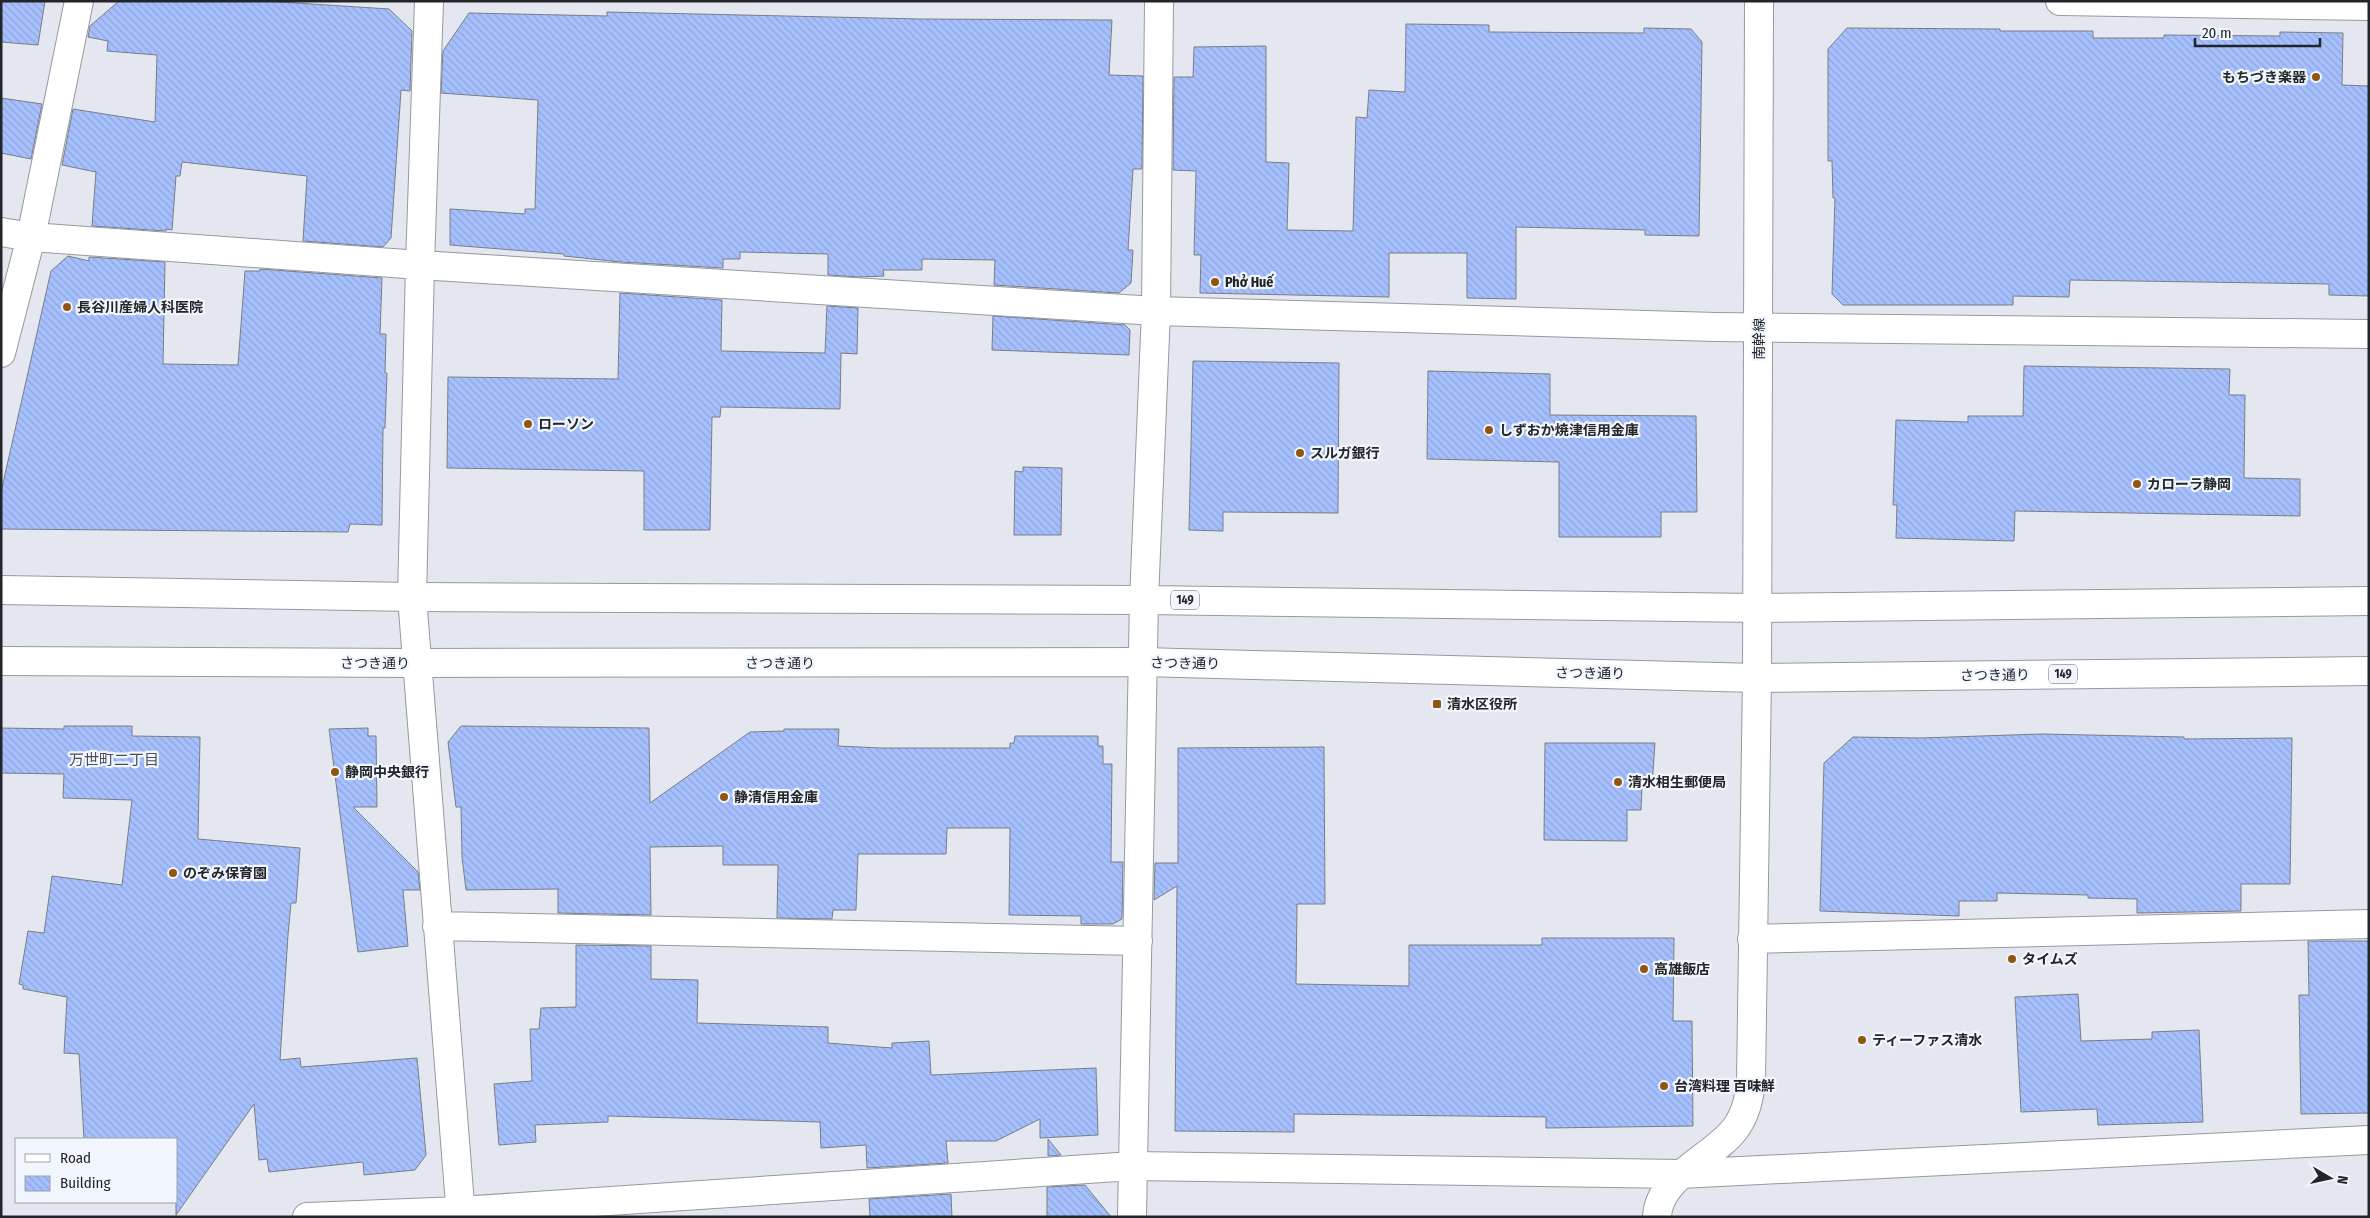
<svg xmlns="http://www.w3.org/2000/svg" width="2370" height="1218" font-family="'Fira Sans Condensed','Noto Sans JP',sans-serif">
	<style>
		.building { fill: url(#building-back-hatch); stroke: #7a7d85 }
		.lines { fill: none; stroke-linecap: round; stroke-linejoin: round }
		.minor-casing { stroke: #9599a0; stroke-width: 30 }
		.major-casing { stroke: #9599a0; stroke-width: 30 }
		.highway-casing { stroke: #9599a0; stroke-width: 30 }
		.minor { stroke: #fff; stroke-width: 28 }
		.major { stroke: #fff; stroke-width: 28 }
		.highway { stroke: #fff; stroke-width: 28 }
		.poi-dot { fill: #905611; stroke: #f1f5fd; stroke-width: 2 }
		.labels { text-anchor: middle; stroke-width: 4.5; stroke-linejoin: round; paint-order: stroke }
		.shield { fill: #f1f5fd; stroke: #616368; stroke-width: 1 }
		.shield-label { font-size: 12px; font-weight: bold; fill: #232528 }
		.poi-label { font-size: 14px; font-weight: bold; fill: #232528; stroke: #f1f5fd; text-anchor: start }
		.street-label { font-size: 14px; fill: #232528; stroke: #f1f5fd }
		.neighbourhood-label { font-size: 15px; fill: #4c4f56; stroke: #f1f5fd }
	</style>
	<defs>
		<pattern id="building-back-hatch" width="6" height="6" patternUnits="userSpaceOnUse" patternTransform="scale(1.25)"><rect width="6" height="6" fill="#a6c0fe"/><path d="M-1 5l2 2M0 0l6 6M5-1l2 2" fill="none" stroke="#8fa5da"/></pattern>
	</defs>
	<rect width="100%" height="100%" fill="#e4e7f0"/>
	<path class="building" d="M1,1h44l-7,44 -37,-3z
		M119,1h146l124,8 23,22 -2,60 -9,-1 -10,148 -8,9 -80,-6 4,-65 -125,-14 -2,14h-4l-4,54 -6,-1v2l-74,-5 4,-54 -34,-7 11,-56 82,13 2,-67 -50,-4 1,-10 -20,-4 2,-11z
		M607,12l313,7 192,1 -3,55 34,1 -1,93h-9l-5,81h5l-2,33 -12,10 -125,-8 1,-25 -73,-1v11h-39l1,6 -25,1 -31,-2v-21l-88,-2v7h-17v9l-102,-6 -57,-6v-2l-114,-9v-36l75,5v-5h10l3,-109 -97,-7 2,-42 26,-38 138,3z
		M1406,24l83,1v7l155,1v-5l47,1 11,13 -3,194 -54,-1v-5l-129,-3v72l-49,-1v-45h-78v44l-189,-4 1,-38h-7l2,-84 -23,-1 1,-93h19l1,-30 72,-1v116l23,1 -2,67 66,1 3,-114 11,1 2,-28 36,2z
		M1847,28l153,1v2h93v7h71v-3l116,1v-4l63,1 -1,52 27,1v210l-40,-1v-11l-259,-4 -1,17 -56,-1v9h-170l-11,-11 3,-96h-2l-1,-37h-4v-112z
		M1,98l41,6 -11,55 -30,-6z
		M68,256l21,5v-4l76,5 -2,102 75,1 7,-94h15v-2l122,9 -2,56h6l-1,39h2l-2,55h-2l-1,97 -32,-1 -2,8 -347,-3v-37l50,-221z
		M620,293l102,7 -1,51 104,2 2,-47 31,2 -1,46 -16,-1 -1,56 -119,-2 -1,10h-8l-2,113h-66v-59l-197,-3 1,-91 170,2z
		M993,316l132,9 5,5 -1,25 -137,-5z
		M1193,361l146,2 -1,150 -115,-1v19l-34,-1z
		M2024,366l206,3 -1,26h16l-1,83 56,1v37l-285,-5 -1,30 -118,-3 1,-33h-4l3,-85 72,2v-6h55z
		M1428,371l122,3v41l146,1 1,96h-36v25h-102v-75l-132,-3z
		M1023,467l39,1 -1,67h-47l1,-64 8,1z
		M64,726h68v10l68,1 -2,102 102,9 -4,55h-5l-3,32 -8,125 20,-2 1,9 116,-9 9,97 -11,15 -51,5 -1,-13 -94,10 -2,-13 -8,1 -5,-56 -78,111v-76h-92l-5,-85 -15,-1 3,-56 -44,-8v-4l-4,-1 9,-53 16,2 8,-57 70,9 10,-85 -69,-2 1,-24 -63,-1v-45l63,1z
		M461,726l188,2 1,75 100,-71 34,-1v-2h55l-1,17 43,2h129v-5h4l1,-7h83v10h5v18h9l-1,98h12l-1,57 -9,5h-32v-8l-72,-1 1,-87h-63l-1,26h-88l-2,56h-23l-1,9 -55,-1 1,-53h-55v-19l-73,1 1,68 -93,-2v-24l-92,1 -4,-33 -1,-50h-5l-8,-65z
		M368,728v8h8l1,71h-24l65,65 2,18h-17l5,56 -50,6 -29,-223z
		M2041,734l143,3v2l108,-1 -2,146h-49v27l-104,2v-14l-49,-1v-3l-91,-2v8h-38v15l-139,-5 4,-148 29,-26 68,1z
		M1545,743h110l-3,43 -10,1 -1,23h-14v31l-83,-1z
		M1324,747l1,157h-28l-1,80 113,2v-41h133v-7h132l-1,83h19l1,105 -147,2v-11l-252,-3v18l-119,-1 2,-245 -23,14 1,-37h23v-115z
		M2308,941h61v172l-68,1 -2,-119h10z
		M576,945l75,1v33l47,1 -1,43 131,4v16l64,5v-5l37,-2 2,34 165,-7 2,67 -58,3v-19l-44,22h-50l2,22 -81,5 -1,-23 -45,3 -1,-26 -212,-6v6l-73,3 1,17 -37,3 -5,-61 38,-3 -2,-52h9l2,-21 35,-1z
		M2078,994l3,47 71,-2v-7l47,-2 4,92 -105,3 -1,-16 -76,3 -6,-115z
		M1048,1139l13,16 -13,1z
		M1085,1185l26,32h-64v-30z
		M951,1194l1,23h-82l-1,-18z"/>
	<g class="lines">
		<g class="minor-casing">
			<path id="minor" d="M429,1l-9,264 -8,332 49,620
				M2060,1l309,5
				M1,232l30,5 389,28 736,46 560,16 653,7
				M1,353l30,-116 48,-236
				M437,926l701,15
				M1752,939l617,-15
				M307,1217l153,-6 673,-45 547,8 689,-34
				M1132,1217l12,-617 12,-289 3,-310
				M1657,1217c1,-40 57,-60 78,-88 11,-15 14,-30 16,-48l6,-403"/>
		</g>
		<g class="major-casing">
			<path id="major" d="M1757,678l2,-677"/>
		</g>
		<g class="highway-casing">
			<path id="highway" d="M1,590l411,7 732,3 614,8 611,-7
				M1,661l416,2 725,-1 615,16 612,-7"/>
		</g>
		<use href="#minor" class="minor"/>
		<use href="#major" class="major"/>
		<use href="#highway" class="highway"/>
	</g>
	<g class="poi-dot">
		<circle cx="2316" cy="77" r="5"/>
		<circle cx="1215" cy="282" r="5"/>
		<circle cx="67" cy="307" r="5"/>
		<circle cx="528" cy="424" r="5"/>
		<circle cx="1489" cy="430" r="5"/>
		<circle cx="1300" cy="453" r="5"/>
		<circle cx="2137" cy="484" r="5"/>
		<rect x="1432" y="699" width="10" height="10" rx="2.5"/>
		<circle cx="335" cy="772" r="5"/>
		<circle cx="1618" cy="782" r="5"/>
		<circle cx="724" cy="797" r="5"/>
		<circle cx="173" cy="873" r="5"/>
		<circle cx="2012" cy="959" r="5"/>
		<circle cx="1644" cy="969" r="5"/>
		<circle cx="1862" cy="1040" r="5"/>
		<circle cx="1664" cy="1086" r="5"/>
	</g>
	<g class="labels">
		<g class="shield">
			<rect x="1171" y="590.5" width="28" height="19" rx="4"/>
			<rect x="2049" y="664.5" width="28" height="19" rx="4"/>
		</g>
		<g class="shield-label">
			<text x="1185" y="604">149</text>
			<text x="2063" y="678">149</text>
		</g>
		<g class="poi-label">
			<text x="2306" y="82" text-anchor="end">もちづき楽器</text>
			<text x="1225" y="287">Phở Huế</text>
			<text x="77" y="312">長谷川産婦人科医院</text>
			<text x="538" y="429">ローソン</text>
			<text x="1499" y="435">しずおか焼津信用金庫</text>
			<text x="1310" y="458">スルガ銀行</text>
			<text x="2147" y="489">カローラ静岡</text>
			<text x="1447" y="709">清水区役所</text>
			<text x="345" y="777">静岡中央銀行</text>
			<text x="1628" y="787">清水相生郵便局</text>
			<text x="734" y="802">静清信用金庫</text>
			<text x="183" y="878">のぞみ保育園</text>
			<text x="2022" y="964">タイムズ</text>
			<text x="1654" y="974">高雄飯店</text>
			<text x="1872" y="1045">ティーファス清水</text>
			<text x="1674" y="1091">台湾料理 百味鮮</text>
		</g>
		<g class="street-label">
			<text transform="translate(1759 339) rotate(-90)" y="5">南幹線</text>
			<text x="375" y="668">さつき通り</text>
			<text x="780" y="668">さつき通り</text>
			<text transform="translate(1185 663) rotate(1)" y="5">さつき通り</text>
			<text transform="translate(1590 673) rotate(1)" y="5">さつき通り</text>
			<text transform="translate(1995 675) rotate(-1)" y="5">さつき通り</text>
		</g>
		<g class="neighbourhood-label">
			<text x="114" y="765">万世町二丁目</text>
		</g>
	</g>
	<rect width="2370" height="1218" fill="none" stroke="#232528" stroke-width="5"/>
	<rect x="15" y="1138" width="162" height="65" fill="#f1f5fd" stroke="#9fa2a8"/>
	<rect x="25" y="1154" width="25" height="8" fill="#ffffff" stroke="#9fa2a8"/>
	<text x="60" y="1163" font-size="15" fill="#232528">Road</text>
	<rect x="25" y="1176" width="25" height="15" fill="url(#building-back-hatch)" stroke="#9fa2a8"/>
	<text x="60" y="1188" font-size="15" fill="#232528">Building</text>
	<g transform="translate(2330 1178) rotate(99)" stroke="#f1f5fd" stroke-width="4" paint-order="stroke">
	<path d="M0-4L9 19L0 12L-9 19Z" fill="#232528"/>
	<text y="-8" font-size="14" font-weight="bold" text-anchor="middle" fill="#232528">N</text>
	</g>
	<path d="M2195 38v8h125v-8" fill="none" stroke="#232528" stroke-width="2.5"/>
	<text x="2202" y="38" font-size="15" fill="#232528" stroke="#f1f5fd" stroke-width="4" paint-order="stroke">20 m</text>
</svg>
